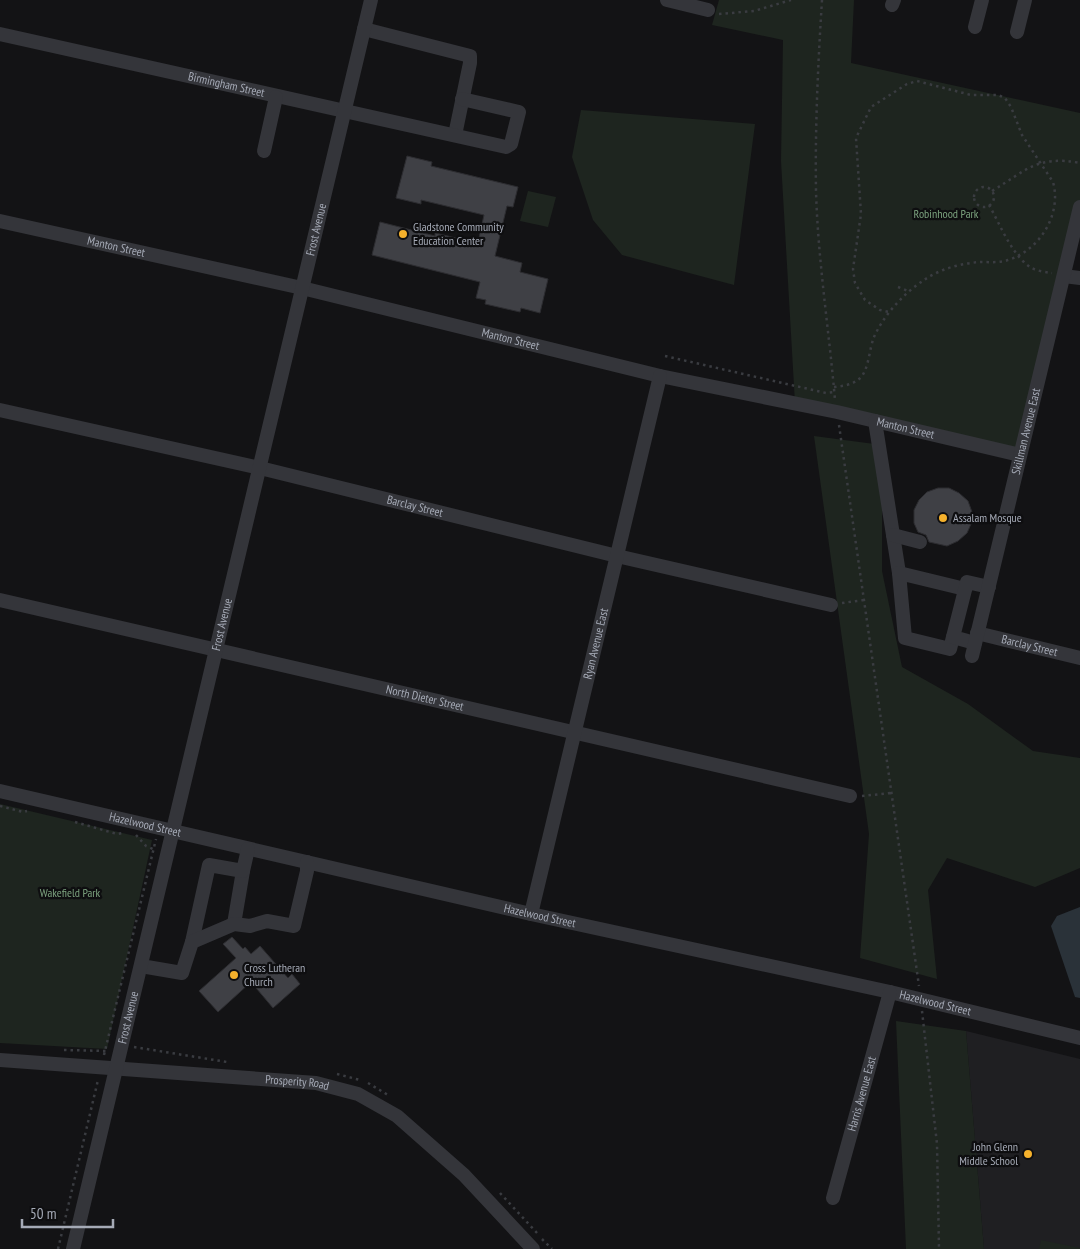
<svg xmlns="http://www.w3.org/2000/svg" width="1080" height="1249" font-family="'PT Sans Narrow',sans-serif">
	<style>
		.built { fill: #1f1f22 }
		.green { fill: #1e251f }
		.water { fill: #2a3239 }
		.building { fill: #3f4045; stroke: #2d2d31 }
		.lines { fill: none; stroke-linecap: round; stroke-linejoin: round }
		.path { stroke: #3a3c41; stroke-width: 2.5; stroke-dasharray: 2.5 4; stroke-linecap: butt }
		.minor { stroke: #34353a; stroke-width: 14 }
		.poi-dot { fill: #f5b12c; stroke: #0e0e10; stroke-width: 2 }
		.labels { text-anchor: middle; stroke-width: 4.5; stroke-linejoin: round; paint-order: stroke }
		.street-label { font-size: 12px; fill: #a5aab6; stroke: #0e0e10 }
		.park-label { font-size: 12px; fill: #7ba17e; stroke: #0e0e10 }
		.poi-label { font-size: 12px; fill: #a5aab6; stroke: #0e0e10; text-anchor: start }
	</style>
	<rect width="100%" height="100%" fill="#131315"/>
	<path class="built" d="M966,1031l114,28v190h-96z"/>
	<path class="green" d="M719,0h135l-3,63 229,50v91l-60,251 -225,-52 -14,-242 2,-121 -71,-15z
		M581,110l174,14 -21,161 -112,-30 -29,-35 -21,-63z
		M528,191l28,6 -8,30 -28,-6z
		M814,436l68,9v126l20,96 66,37 65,47 47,7v110l-45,19 -88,-29 -19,32 9,89 -77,-21 9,-124z
		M0,804l152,36 -45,209 -107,-6z
		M896,1021l70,10 18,218h-78z
		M1041,1240l39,8v1h-41z"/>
	<path class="water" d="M1080,907v91l-5,-1 -24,-71 6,-10z"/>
	<path class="building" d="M407,156l25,6 -1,4 87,21 -5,20 -6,-1 -12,50 27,7 -2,9 28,7 -8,34 -19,-5 -1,4 -35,-8 1,-4 -10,-2 4,-16 -108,-27 8,-33 55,14v-3l21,5 -1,4 22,5 7,-32 -63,-15v4l-25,-6z
		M938,488h11l10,5 9,8 4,11 -1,12 -4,9 -9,8 -11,5 -18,-4 -3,-7 -8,-3 -4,-9v-13l5,-10 8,-8z
		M232,937l11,12 2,-2 6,7 9,-8 28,32 4,-4 8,10 -27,24 -22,-26 -33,30 -19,-21 37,-33 -13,-14z"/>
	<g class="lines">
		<path class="path" d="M822,0c-4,64 -7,127 -6,191 2,70 13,139 19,209
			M719,14l35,-3 37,-11
			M974 197a10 10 0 1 1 20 0a10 10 0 1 1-20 0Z
			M992,191c35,-21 45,-36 88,-28
			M989,205c11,19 22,49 41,62 6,4 15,5 22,6
			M898,287l10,4
			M665,356l161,37 9,-1
			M834,387c9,-1 18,-2 25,-8 10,-8 10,-30 15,-42 11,-24 31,-45 53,-59 16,-10 36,-15 54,-16 9,0 19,1 27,-2 32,-10 54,-46 45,-78l-31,-47 -11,-28 -6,-9 -7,-3h-27l-54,-14 -10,3 -36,23 -15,31 5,76 -8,55 2,14 10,17 15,10 9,2
			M839,425l80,561
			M842,603l22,-3
			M862,796l29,-3
			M0,806l23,6 4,-1
			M75,822l42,12 6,-1
			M136,835l10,11 9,4
			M922,1011l15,133 2,105
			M134,1047l93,15
			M64,1050l42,1
			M104,1055l52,-216
			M337,1074l23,6
			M368,1083l20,12
			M500,1193l37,40
			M542,1239l10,10
			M58,1249l40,-169"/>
		<g class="minor">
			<path d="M667,0l41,10"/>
			<path d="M892,5l2,-5"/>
			<path d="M975,27l7,-27"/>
			<path d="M364,29l106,27v7l-15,72"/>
			<path d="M1017,32l8,-32"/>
			<path id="s1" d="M0,34l506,113 5,-3 8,-32 -57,-13"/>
			<path d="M264,151l12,-54"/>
			<path id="s2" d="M0,221l302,67 358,88 177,36 183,43"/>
			<path d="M1064,276l16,2"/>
			<path id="s3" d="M0,410l260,58 357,88 214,49"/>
			<path d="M875,421l24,152"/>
			<path d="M893,535l27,7"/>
			<path id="s4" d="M0,600l850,196"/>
			<path id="s5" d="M977,633l103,25"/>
			<path d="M953,637l-3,12 -45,-11 -6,-65 66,16"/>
			<path d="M975,643l-22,-6 14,-55 22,5"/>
			<path id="s6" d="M972,656l108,-449"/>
			<path id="s7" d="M0,791l531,123 359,78 190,46"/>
			<path id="s8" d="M531,914l129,-538"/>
			<path d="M234,924l9,-53"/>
			<path d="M192,942l17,-77 34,6 5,-22"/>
			<path d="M141,966l41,7 10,-31 42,-18 16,2 17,-5 27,5 13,-55v-9"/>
			<path id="s9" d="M0,1060l316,23 42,11 39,22 67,59 69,74"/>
			<path id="s10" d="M833,1198l57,-206"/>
			<path id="s11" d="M73,1249l298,-1249"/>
		</g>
	</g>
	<g class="poi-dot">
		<circle cx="403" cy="234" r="5"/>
		<circle cx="943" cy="518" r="5"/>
		<circle cx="234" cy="975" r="5"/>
		<circle cx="1028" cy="1154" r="5"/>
	</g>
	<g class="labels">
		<g class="street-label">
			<text dy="4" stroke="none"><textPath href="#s1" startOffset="232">Birmingham Street</textPath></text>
			<text dy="4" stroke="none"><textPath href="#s11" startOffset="1048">Frost Avenue</textPath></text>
			<text dy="4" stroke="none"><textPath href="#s2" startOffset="119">Manton Street</textPath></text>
			<text dy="4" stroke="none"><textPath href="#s2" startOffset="524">Manton Street</textPath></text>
			<text dy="4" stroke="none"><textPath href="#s2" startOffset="929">Manton Street</textPath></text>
			<text dy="4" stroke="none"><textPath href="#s6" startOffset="231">Skillman Avenue East</textPath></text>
			<text dy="4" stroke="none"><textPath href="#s3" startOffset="426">Barclay Street</textPath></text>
			<text dy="4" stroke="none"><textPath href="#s11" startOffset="642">Frost Avenue</textPath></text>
			<text dy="4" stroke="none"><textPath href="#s8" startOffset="278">Ryan Avenue East</textPath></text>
			<text dy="4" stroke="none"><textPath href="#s5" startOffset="54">Barclay Street</textPath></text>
			<text dy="4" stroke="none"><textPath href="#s4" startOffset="436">North Dieter Street</textPath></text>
			<text dy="4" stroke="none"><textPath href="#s7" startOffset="149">Hazelwood Street</textPath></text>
			<text dy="4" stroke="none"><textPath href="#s7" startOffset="554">Hazelwood Street</textPath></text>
			<text dy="4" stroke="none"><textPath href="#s7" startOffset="959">Hazelwood Street</textPath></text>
			<text dy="4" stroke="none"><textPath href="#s11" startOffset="238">Frost Avenue</textPath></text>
			<text dy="4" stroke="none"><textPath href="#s9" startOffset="298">Prosperity Road</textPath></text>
			<text dy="4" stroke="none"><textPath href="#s10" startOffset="108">Harris Avenue East</textPath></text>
		</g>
		<g class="park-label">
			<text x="946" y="218">Robinhood Park</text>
			<text x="70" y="897">Wakefield Park</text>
		</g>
		<g class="poi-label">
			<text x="413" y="231">Gladstone Community<tspan x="413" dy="14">Education Center</tspan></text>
			<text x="953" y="522">Assalam Mosque</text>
			<text x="244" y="972">Cross Lutheran<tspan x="244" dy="14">Church</tspan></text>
			<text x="1018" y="1151" text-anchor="end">John Glenn<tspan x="1018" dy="14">Middle School</tspan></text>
		</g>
	</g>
	<path d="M22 1219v8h91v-8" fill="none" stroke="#a5aab6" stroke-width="2.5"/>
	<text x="30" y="1219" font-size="15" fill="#a5aab6" stroke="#0e0e10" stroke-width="4" paint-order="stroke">50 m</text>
</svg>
